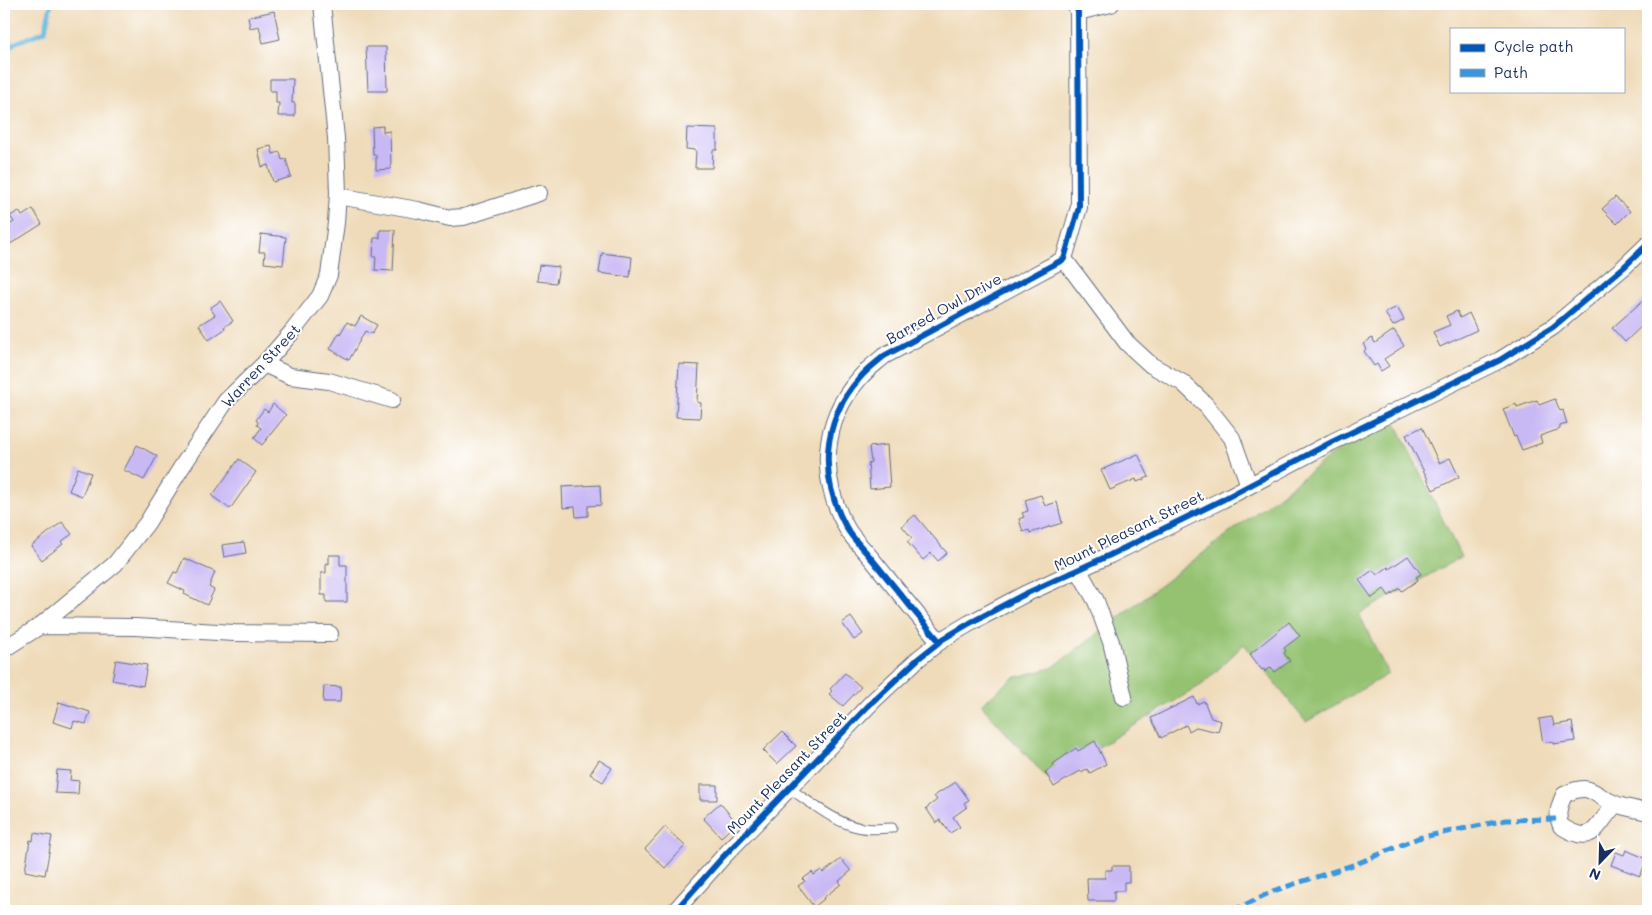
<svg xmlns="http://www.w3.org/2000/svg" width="1652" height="915" font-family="Mali,sans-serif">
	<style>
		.green { fill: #94c271; stroke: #587868 }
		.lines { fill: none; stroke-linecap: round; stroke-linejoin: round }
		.stream { stroke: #62b8df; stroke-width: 4.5 }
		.building { fill: #c8b8f4 }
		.service-casing { stroke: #656b7e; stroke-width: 11 }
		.minor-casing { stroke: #656b7e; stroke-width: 18 }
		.service { stroke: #fff; stroke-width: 9 }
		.minor { stroke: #fff; stroke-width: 16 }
		.quiet { stroke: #3a97de; stroke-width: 5; stroke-dasharray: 10 5; stroke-linecap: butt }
		.cycleway-casing { stroke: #fff; stroke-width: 9 }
		.cycleway { stroke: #0057b8; stroke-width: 6 }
		.labels { text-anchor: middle; stroke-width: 4; stroke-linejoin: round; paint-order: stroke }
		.street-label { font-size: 15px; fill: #1b2f5e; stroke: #fff }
	</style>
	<rect width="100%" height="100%" fill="#fff"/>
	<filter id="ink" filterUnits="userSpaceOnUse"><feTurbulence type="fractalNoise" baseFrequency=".02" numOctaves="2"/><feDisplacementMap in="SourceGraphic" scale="10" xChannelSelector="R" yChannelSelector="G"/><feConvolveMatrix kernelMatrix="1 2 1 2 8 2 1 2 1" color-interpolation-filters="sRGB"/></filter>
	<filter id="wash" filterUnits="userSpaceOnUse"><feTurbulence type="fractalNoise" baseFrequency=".0096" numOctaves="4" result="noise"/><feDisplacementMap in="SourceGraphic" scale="20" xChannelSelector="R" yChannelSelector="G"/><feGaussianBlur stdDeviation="1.12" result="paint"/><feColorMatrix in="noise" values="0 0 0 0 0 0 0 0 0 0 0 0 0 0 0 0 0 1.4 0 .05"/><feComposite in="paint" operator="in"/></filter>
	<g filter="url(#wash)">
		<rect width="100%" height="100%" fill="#efdbba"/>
		<path class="green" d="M1390,411l71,146 -102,57 29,60 -82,48 -62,-78 -41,40 -156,94 -66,-73 32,-27 39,-10z"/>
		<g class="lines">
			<path class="stream" d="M4,52l11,-9 30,-12 6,-27"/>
		</g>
		<g id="blocks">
			<path class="building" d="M274,11l6,28 -17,4 -4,-17 -9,2 -2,-11z
				M366,47h20l1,44h-19z
				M270,79h23l-1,24h3v13h-17l1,-13h-3v-12h-6z
				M383,126v6l7,-1 1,38 -15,1v-15h-3l-1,-28z
				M687,128l30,1v21h-4l-1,18h-17l1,-18 -10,-1z
				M271,146l2,8 7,-2 2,8 4,-1 5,18 -18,5 -5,-17 -6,2 -4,-18z
				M1615,197l15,14 -13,13 -15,-15z
				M33,209l9,15 -38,24v-20l10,-6 -4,-6 9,-5 3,5z
				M380,230h15l-2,41 -18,-1 1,-13h-3l1,-19h6z
				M261,234l25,3 -3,28 -19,-2 1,-11h-6z
				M602,253l30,4 -2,20 -31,-4z
				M539,265l20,2 -3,16 -19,-2z
				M1648,296v24l-23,22 -13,-14z
				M220,301l13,20 -9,6 1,2 -16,11 -10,-15 16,-10 -5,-7z
				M1397,307l7,13 -11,6 -8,-13z
				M1457,311l3,7 9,-5 8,17 -37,17 -7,-15 17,-7 -4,-9z
				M361,316l16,9 -5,9 -7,-3 -16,29 -19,-11 9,-16 1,1 7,-12 8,4z
				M1394,330l10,16 -20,13 5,7 -8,5 -4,-7 -3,2 -10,-15 2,-2 -3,-5 9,-6 3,5z
				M679,364l20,1 -2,37 4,1 -1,15 -24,-1z
				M1555,399l5,12 3,-1 4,14 -7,2v3l-20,7 2,7 -20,7 -6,-14 -2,1 -11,-28 13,-5 1,3 20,-7 2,5z
				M273,404l13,11 -24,30 -8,-7 7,-10 -4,-3 1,-3 -2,-2 8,-11 4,3z
				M1422,427l17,36 11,-5 9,19 -26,13 -27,-55z
				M137,445l20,11 -13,24 -20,-10z
				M887,445l3,42 -20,2 -2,-26 3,-1 -2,-15z
				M1138,454l11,23 -12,5 -1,-3 -26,11 -9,-20z
				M239,459l17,13 -26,37 -18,-13z
				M78,468l13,5 -9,23 -13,-5z
				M600,485l1,20 -13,1v10l-12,1 -1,-10 -12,1 -1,-21z
				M1041,495l4,11 12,-4 5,21 -32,10 -1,-3 -6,2 -4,-13 5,-2 -2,-4 6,-2 -3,-11z
				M915,515l32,38 -9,8 -7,-8 -8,7 -16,-18 5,-4 -10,-12z
				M62,522l10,12 -11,8 2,2 -21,16 -11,-14z
				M244,542l2,11 -22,4 -2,-12z
				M329,555h11v10h7v37h-21v-7h-5v-22h5v-10l3,1z
				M1408,556l13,18 -5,3 2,3 -16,11 -2,-3 -11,8 -5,-7 -12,9 -13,-18 14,-10 4,5 11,-8 1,2z
				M184,558l31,14 -6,15 5,3 -7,15 -23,-11 1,-3 -17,-8 6,-11 3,1z
				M851,617l12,17 -9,6 -12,-17z
				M1289,622l11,14 -16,12 2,3 -2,2 6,8 -15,11 -4,-5 -6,5 -1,-3 -2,1 -12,-16z
				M116,660l31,5 -4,21 -31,-6z
				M845,673l16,14 -18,19 -14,-12 3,-3 -2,-2z
				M324,686l17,1 -1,15h-17z
				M1194,697l3,7 7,-3 7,17 10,3 -3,11 -22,-5 -7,4 -3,-6 -25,13 -10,-20z
				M59,702l31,10 -4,12 -12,-3 -2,7 -19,-6z
				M1552,717l2,8 18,-3 3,19 -22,3v-3l-10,2 -4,-24z
				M782,732l14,14 -19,18 -14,-14z
				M1095,741l11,23 -16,9 -3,-4 -6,3 -1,-1 -26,16 -9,-15 9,-6 -1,-2 23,-16 2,3z
				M599,760l13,8 -9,14 -13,-8z
				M57,770l14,1 -1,9 9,1 -1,13 -23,-1z
				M956,782l13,18 -5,3 3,4 -14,10 7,10 -10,6 -10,-13 -4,3 -10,-15 11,-8 -3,-4z
				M700,785h17v15h-17z
				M720,803l17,20 -16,14 -18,-19z
				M665,827l20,19 -20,22 -20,-19z
				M34,833l18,3 -7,39 -20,-4 5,-31 3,1z
				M1626,850l21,9 -7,17 -29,-11 5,-13 8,3z
				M841,859l10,12 -12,10 2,3 -18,14 1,1 -10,8 -16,-21 7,-5 -2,-2 9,-7 2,3 7,-5 2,3z
				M1112,866h17v16h-5v9h-10v10h-26l-1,-23h18v-8h7z"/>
		</g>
	</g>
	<g filter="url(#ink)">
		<use href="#blocks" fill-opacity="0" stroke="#656b7e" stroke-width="1"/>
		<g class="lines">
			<g class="service-casing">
				<path id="service" d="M790,789c17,11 41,30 60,36 14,5 28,4 42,3"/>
			</g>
			<g class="minor-casing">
				<path id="minor" d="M1078,12l33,-8
					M338,196l80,14 32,8 14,-1 75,-24
					M1064,259l63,84 24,22 32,18 22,21 27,34 17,47
					M264,364l26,12 39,5 63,19
					M1078,569l18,32 15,41 13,55
					M40,626l95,1 99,6 96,1
					M940,642c-22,-26 -44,-53 -65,-79 -9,-12 -22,-23 -29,-36 -27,-49 -25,-105 13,-148 7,-9 17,-16 25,-23l180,-97 15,-52 -1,-195 -3,-8
					M4,649l36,-23 75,-62 32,-41 34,-55 45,-67 38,-37 28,-32 28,-36 9,-21 7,-52 2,-30 -2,-55 -14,-134
					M1616,804c-21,21 -21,44 -55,22 -5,-11 -2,-20 3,-31 29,-15 29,2 54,10 10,3 20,5 30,7
					M675,911l47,-53 151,-157 46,-43 24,-19 27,-16 55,-29 85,-39 112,-55 110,-58 168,-82 53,-33 71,-60 24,-23"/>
			</g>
			<use href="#service" class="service"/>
			<use href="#minor" class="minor"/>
			<path class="quiet" d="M1232,911l41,-20 83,-27 62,-26 88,-18 51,-1"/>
			<g class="cycleway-casing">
				<path id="cycleway" d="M940,642c-22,-26 -44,-53 -65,-79 -9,-12 -22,-23 -29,-36 -27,-49 -25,-105 13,-148 7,-9 17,-16 25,-23l180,-97 15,-52 -1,-195 -3,-8
					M675,911l47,-53 151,-157 46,-43 24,-19 27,-16 55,-29 85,-39 112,-55 110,-58 168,-82 53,-33 71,-60 24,-23"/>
			</g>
			<use href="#cycleway" class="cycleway"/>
		</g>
	</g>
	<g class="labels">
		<g class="street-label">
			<text transform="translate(944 309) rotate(-29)" y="5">Barred Owl Drive</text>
			<text transform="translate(261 366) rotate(-47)" y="5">Warren Street</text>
			<text transform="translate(1129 531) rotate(-26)" y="5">Mount Pleasant Street</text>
			<text transform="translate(787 773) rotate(-46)" y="5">Mount Pleasant Street</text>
		</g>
	</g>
	<rect width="1652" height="915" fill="none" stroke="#fff" stroke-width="20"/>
	<rect x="1450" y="28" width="175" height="65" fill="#ffffff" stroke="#a4acbf"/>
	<rect x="1460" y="44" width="25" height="8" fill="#0057b8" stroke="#a4acbf"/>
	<text x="1494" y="52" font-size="15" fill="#1b2f5e">Cycle path</text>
	<rect x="1460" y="69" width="25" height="8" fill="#3a97de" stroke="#a4acbf"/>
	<text x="1494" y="78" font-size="15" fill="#1b2f5e">Path</text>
	<g transform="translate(1600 862) rotate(203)" stroke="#ffffff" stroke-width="4" paint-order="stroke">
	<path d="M0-4L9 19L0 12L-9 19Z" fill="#1b2f5e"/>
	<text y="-8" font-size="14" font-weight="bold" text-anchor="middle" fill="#1b2f5e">N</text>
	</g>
</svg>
